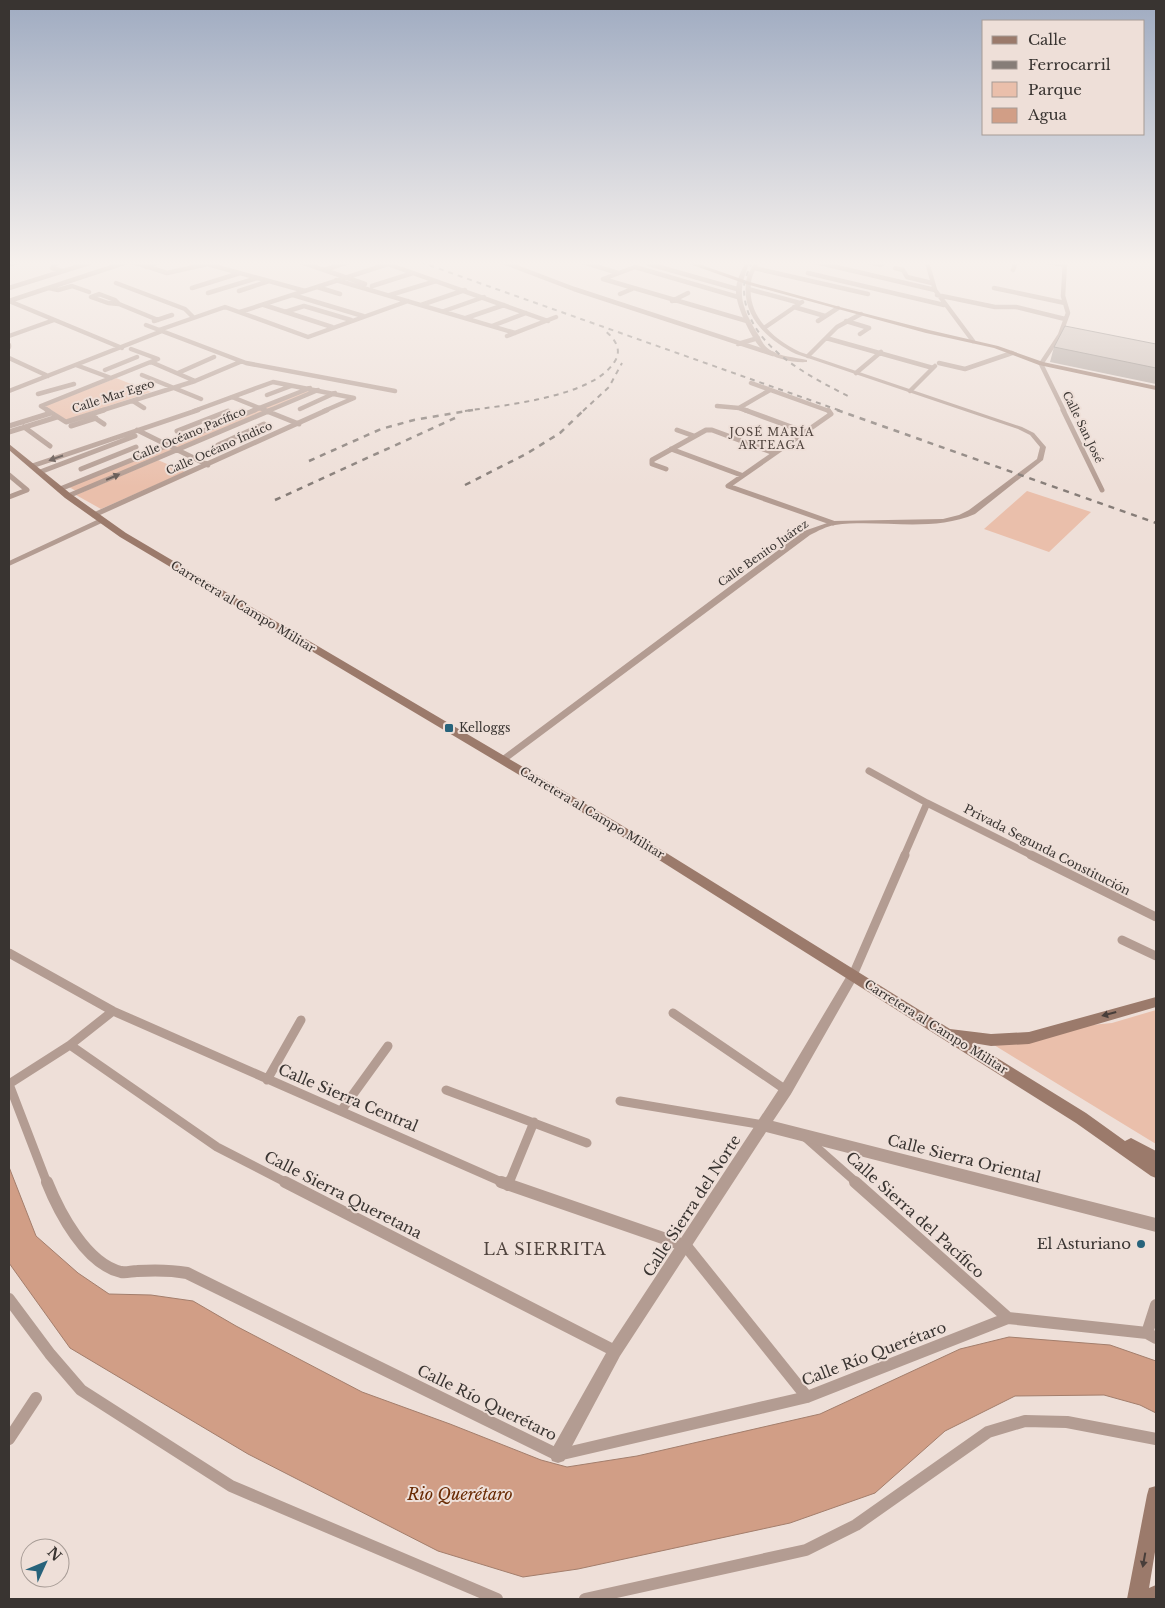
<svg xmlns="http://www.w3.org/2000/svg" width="1165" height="1608" font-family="'Libre Baskerville',serif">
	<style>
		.green { fill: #eabfab }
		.water { fill: #d19e86; stroke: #a37e6c }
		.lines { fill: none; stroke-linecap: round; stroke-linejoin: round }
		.minor-far4 { stroke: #b39c92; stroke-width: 4.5 }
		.minor-far3 { stroke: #b39c92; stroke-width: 5 }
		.minor-far2 { stroke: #b39c92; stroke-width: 7 }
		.minor-far1 { stroke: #b39c92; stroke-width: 9 }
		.minor { stroke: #b39c92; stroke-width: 12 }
		.tertiary { fill: #b39c92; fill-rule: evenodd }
		.secondary { fill: #9b7a6b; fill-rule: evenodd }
		.rail-far1 { stroke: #867d78; stroke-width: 2; stroke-dasharray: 5 5; stroke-linecap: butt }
		.rail { stroke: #867d78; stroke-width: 2.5; stroke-dasharray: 6 6; stroke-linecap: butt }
		.wall { fill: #afa39d }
		.building { fill: #ccbeb7; stroke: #8f8580 }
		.oneway { fill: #645853 }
		.oneway2 { fill: #483e3a }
		.poi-dot { fill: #27637b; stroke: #eedfd8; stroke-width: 2 }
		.labels { text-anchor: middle; stroke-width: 4; stroke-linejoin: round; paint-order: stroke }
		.far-street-label { font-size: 11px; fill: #393431; stroke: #eedfd8 }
		.far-neighbourhood-label { font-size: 11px; letter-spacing: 1px; fill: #50443e; stroke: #eedfd8 }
		.street-label { font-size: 12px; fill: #393431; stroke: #eedfd8 }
		.poi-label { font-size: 12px; fill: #393431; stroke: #eedfd8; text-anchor: start }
		.near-street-label { font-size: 15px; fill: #393431; stroke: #eedfd8 }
		.near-poi-label { font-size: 15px; fill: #393431; stroke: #eedfd8; text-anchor: end }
		.near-neighbourhood-label { font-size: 16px; letter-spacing: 1px; fill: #50443e; stroke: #eedfd8 }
		.near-water-label { font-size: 16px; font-style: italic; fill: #682a03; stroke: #eedfd8 }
	</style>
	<rect width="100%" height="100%" fill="#eedfd8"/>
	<path class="green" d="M116,378l35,14 -85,28 -21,-14z
		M310,389l4,1 -238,101 -7,-4z
		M158,460l27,12 -84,37 -25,-14z
		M1027,491l64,21 -42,40 -65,-23z
		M1156,1010v134l-162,-99 67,-17 51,-5z"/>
	<path class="water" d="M9,1167l27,69 42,37 31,21 42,1 42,6 43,25 126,66 88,32 91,36 26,7 70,-11 183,-42 140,-65 49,-12 101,8 46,16v52l-16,-8 -36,-10 -89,1 -70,35 -70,62 -85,30 -212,46 -55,8 -85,-26 -190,-97 -178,-106 -61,-85z"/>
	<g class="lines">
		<path class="minor-far4" d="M58,262l-6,6 10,3
			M133,262l34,11 45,-10
			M301,262l64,22
			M382,262l166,59
			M503,262l71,27 199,65
			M583,262l35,11
			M815,262l120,28
			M869,262l12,3 4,-3
			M927,262l8,28 38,51
			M1048,262l17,3
			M207,264l98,27
			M649,264l88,25
			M9,265l8,-3
			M146,267l13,-5
			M754,268l114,26
			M895,268l8,2 4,7 25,6
			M324,270l25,-8
			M1013,270l3,-8
			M808,273l136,32
			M603,279l144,42
			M603,279l32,-12 103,30
			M336,280l179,53
			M116,283l69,26 8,8
			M372,286l41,-13
			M317,287l23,7
			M9,288l80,-25
			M49,288l9,2 14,-4 17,6
			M192,288l48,-15
			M994,288l71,15
			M748,289l52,14
			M239,291l30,-10
			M208,293l49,-15
			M99,294l16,6 4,4 -11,-1 -17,-6z
			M620,294l12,-5
			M293,295l70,21
			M390,295l46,-14
			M937,295l58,12h21l49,12
			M9,301l118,-39
			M9,301l113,47
			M672,301l16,-8
			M119,304l39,16
			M264,305l68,22
			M421,305l44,-15
			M794,307l31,9
			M444,311l40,-14
			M240,312l148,-48
			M285,312l19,-6 47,14
			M466,318l38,-13
			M154,321l18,-6
			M818,321l20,-13
			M846,321l23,7
			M146,325l100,38 149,28
			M492,326l34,-13
			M764,328l38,-26
			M159,330l66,-23 83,30 100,-36
			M860,334l9,-6
			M9,336l45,-16
			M507,336l49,-19
			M826,338l107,30
			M738,344l20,-6
			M9,345v2
			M808,356l29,-29 24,-13
			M9,358l39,18
			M151,362l44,19
			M939,363l26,6 47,-16
			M76,365l35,13
			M105,370l32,-13
			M178,373l36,-16
			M856,373l25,-21
			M142,375l59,24
			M751,383l78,28
			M9,391l153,-60
			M910,391l25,-25
			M38,394l36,-10
			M267,395l24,-9
			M232,397l35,14
			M133,401l11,7
			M41,406l8,5
			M41,406l117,-47 -27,-10
			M717,406l22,2 9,3
			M739,408l31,-18
			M300,409l35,-16
			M100,411l95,-30 45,-19
			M194,411l79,-29 81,16 -30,13
			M252,411l58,-23
			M268,411l50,-21
			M1064,411l-23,-47 19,-29 8,-22 -5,-17 2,-34"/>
		<path class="minor-far3" d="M47,410l19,12 38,-12
			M264,410l35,14
			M745,410l60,22
			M828,410l3,4 -103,72 105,37
			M1063,410l39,80
			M92,416l12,8
			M9,426l42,-13
			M71,426l25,-8
			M24,427l26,19
			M137,430l71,35
			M677,430l17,6
			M177,431l51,-20
			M9,432l48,-15
			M218,445l46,-21
			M671,449l70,26
			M32,466l166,-56
			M81,469l55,-22
			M666,469l-14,-5v-4l54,-30h6l62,23
			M40,472l95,-36
			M9,475l18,15 -18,7
			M60,489l195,-79
			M68,496l203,-86
			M94,515l233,-105"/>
		<path class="minor-far2" d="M869,771l58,32 106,53
			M904,856l23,-53"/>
		<path class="minor-far1" d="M1031,855l125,62
			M1122,940l34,16
			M9,953l104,58 391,172
			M853,975l52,-120
			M673,1013l113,77
			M70,1045l147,102 70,36
			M267,1080l34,-60
			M9,1084l38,99
			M9,1084l61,-39 43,-34
			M446,1090l141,53
			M620,1101l144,24
			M341,1111l47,-65
			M806,1138l51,45
			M509,1183l25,-61"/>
		<path class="minor" d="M47,1182c12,30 39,82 74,90 5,1 11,-1 16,-1 17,-1 34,-1 50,2l371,182 249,-58 201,-79 139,15 9,5
			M285,1182l330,169
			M501,1182l185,64 121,151
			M855,1182l153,136
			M508,1185l1,-3
			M9,1299l41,55 31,36 150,96 266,113
			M1147,1333l9,-28
			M9,1439l27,-41
			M585,1599l221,-49 50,-25 132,-93 37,-11 42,1 89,17"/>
		<path class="tertiary" d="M746,262h4c-13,29 -10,42 6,69 5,7 6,14 14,19 11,7 24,7 37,10v2c-13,1 -33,-3 -44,-12 -10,-7 -28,-46 -27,-59 0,-10 5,-20 10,-29z
			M755,262h4c-3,7 -8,14 -8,22 -4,32 22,55 49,68l222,75 12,6 12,14 -3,13 -68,54c-44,19 -94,5 -140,11 -8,1 -17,6 -25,10l-303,226h-6l-2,-2 2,-2 303,-226 29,-10 110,-2 16,-4 10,-5 68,-51 3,-12 -10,-12 -12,-6 -222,-75c-27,-13 -54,-37 -50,-70 0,-8 5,-15 9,-22z
			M99,519l7,2 -97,45v-5z
			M853,970l4,2 2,3 -2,3 -66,116 -18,27 383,97v14l-390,-100 -146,224 -56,105 -6,2 -6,-2 -2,-6 2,-6 58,-103 171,-260 68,-114z"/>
		<path class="secondary" d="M684,262h9l57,20 90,25 89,23 69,16 45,16 113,24v4l-117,-25 -45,-17 -68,-15 -180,-49z
			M9,444l62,50 55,39 492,290 332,206 41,5 38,-2 127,-35v10l-127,37 -38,2 -18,-3 113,70 39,28 6,-3 25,13v27l-5,-2 -75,-53 -466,-294 -490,-292 -55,-39 -56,-48z
			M1156,1486v60l-7,42 7,-3v14h-29l20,-104 2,-7z"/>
		<path class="rail-far1" d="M420,262l421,149
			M752,262c-3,8 -8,17 -8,25 -1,57 63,88 106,110
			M465,411c40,-6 129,-14 150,-50 8,-13 -2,-24 -12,-32
			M583,411l26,-24 13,-24"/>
		<path class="rail" d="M837,410l319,113
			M309,461l72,-32 33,-9 59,-10
			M465,485l61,-31 34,-21 24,-23
			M275,500l180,-82"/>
	</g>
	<path class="wall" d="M1156,344v40l-106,-22 4,-15z"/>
	<path class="building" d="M1065,326l91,18v24l-102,-21z"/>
	<defs><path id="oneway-solid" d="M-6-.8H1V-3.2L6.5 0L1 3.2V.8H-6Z" transform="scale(1.25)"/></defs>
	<g class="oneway">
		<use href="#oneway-solid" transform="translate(56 458) rotate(161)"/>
		<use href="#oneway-solid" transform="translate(113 477) rotate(-23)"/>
	</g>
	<g class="oneway2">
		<use href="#oneway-solid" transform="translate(1109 1014) rotate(165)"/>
		<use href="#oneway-solid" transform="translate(1144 1560) rotate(100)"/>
	</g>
	<linearGradient id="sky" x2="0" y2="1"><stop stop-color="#9fabc1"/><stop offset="0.54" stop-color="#f7f1ed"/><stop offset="1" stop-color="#f7f1ed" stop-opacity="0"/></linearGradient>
	<rect width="1165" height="487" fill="url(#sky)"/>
	<g class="poi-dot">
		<rect x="444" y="723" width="10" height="10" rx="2.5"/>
		<circle cx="1141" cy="1244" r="5"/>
	</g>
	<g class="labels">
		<g class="far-street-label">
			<text transform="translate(113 396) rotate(-18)" y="4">Calle Mar Egeo</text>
			<text transform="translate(1083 427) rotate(64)" y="4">Calle San José</text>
			<text transform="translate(189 434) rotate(-23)" y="4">Calle Océano Pacífico</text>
			<text transform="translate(219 448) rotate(-24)" y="4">Calle Océano Índico</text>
			<text transform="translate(763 553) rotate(-35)" y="4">Calle Benito Juárez</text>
		</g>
		<g class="far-neighbourhood-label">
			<text x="772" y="436">JOSÉ MARÍA<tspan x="772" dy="13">ARTEAGA</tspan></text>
		</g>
		<g class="street-label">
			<text transform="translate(243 607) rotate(31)" y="4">Carretera al Campo Militar</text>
			<text transform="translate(592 813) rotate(31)" y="4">Carretera al Campo Militar</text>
			<text transform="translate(1047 850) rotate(27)" y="4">Privada Segunda Constitución</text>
			<text transform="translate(936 1027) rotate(32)" y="4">Carretera al Campo Militar</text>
		</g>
		<g class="poi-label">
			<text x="459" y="732">Kelloggs</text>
		</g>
		<g class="near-street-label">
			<text transform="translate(348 1098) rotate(23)" y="5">Calle Sierra Central</text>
			<text transform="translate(964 1159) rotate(14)" y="5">Calle Sierra Oriental</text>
			<text transform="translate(343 1195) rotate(27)" y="5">Calle Sierra Queretana</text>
			<text transform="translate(692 1206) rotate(-57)" y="5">Calle Sierra del Norte</text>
			<text transform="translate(915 1215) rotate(42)" y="5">Calle Sierra del Pacífico</text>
			<text transform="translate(874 1354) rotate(-21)" y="5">Calle Río Querétaro</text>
			<text transform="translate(487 1403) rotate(26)" y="5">Calle Río Querétaro</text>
		</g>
		<g class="near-poi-label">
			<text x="1131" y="1249">El Asturiano</text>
		</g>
		<g class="near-neighbourhood-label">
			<text x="545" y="1255">LA SIERRITA</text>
		</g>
		<g class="near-water-label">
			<text x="460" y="1500">Rio Querétaro</text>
		</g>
	</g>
	<rect width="1165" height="1608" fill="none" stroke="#393431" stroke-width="20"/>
	<rect x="982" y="20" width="162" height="115" fill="#eedfd8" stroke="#a69b95"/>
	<rect x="992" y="36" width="25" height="8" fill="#9b7a6b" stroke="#a69b95"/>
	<text x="1028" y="45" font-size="15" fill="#393431">Calle</text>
	<rect x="992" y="61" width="25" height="8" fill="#867d78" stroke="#a69b95"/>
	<text x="1028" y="70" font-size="15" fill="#393431">Ferrocarril</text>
	<rect x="992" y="82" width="25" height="15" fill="#eabfab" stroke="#a69b95"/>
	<text x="1028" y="95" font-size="15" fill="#393431">Parque</text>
	<rect x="992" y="108" width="25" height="15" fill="#d19e86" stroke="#a69b95"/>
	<text x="1028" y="120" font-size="15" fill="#393431">Agua</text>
	<g transform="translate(45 1563) rotate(46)"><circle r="24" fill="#eedfd8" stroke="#a69b95"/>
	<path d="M0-4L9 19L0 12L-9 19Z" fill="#27637b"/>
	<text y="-8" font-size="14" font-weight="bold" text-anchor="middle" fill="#393431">N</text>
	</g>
</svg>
